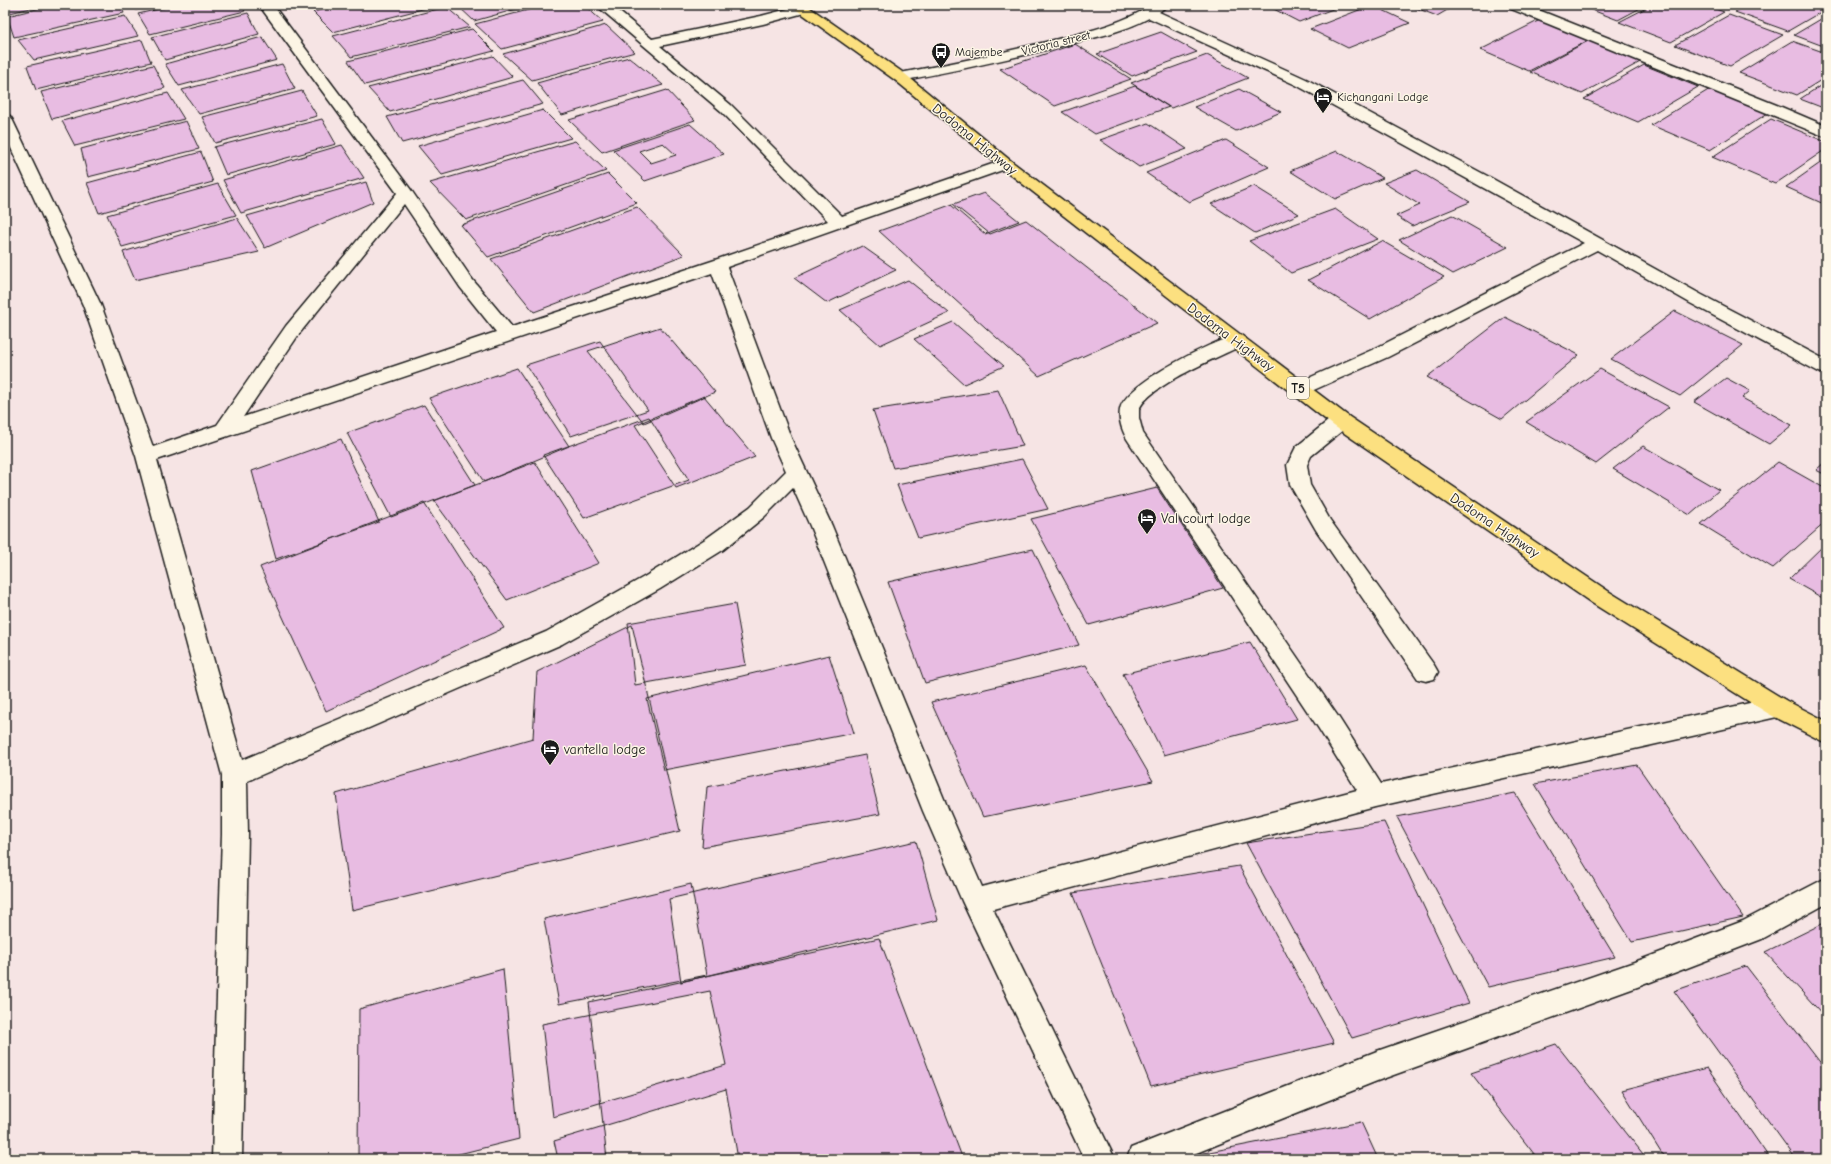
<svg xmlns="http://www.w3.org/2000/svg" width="1831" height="1164" font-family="'Comic Neue',sans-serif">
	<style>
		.building { fill: #e8bce2; stroke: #1c1c1c; fill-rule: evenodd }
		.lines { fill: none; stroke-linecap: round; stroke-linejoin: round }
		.minor-casing { stroke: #1c1c1c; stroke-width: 3 }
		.highway-casing { stroke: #1c1c1c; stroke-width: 3 }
		.minor { fill: #fcf5e5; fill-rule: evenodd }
		.highway { fill: #fce080; fill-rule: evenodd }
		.labels { text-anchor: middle; stroke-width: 3; stroke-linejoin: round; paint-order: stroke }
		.far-street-label { font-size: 12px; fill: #1c1c1c; stroke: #fcf5e5 }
		.far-poi-label { font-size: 12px; fill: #1c1c1c; stroke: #fcf5e5; text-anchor: start }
		.shield { fill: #fcf5e5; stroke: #5f5d58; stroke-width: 1 }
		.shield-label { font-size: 13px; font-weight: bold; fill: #1c1c1c }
		.street-label { font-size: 14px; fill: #1c1c1c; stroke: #fcf5e5 }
		.poi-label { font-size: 14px; fill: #1c1c1c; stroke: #fcf5e5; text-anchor: start }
	</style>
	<rect width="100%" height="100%" fill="#f6e4e4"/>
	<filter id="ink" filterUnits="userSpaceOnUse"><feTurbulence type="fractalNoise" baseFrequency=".025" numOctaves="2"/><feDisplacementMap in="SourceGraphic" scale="8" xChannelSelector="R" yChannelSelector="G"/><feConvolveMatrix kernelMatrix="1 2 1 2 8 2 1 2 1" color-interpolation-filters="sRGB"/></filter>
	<g filter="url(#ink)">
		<path class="building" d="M7,5h36l-33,8z
			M54,5h66l4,8 -110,24 -7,-21z
			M133,5h25l-22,5z
			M176,5h65l4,6 -95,23 -12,-20z
			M341,5h97l-105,27 -20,-20z
			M457,5h74l-57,16z
			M547,5h37l19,17 -101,27 -27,-25z
			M1266,5h77l-44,17z
			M1372,5l38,18 -62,25 -38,-19z
			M1408,5h48l-19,11z
			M1579,5h67l-28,15z
			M1652,5h52l20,7 -53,30 -52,-20z
			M1747,5h79v4l-38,22 -53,-19z
			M446,7l24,20 -119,30 -18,-21z
			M248,13l11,21 -94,26 -13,-23z
			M1729,15l54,20 -53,31 -55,-21z
			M125,16l13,20 -104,24 -16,-20z
			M1826,16v31l-32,-12z
			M1540,20l49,20 -60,31 -49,-21z
			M606,25l29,27 -103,28 -29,-26z
			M472,29l22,22 -129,34 -17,-24z
			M1161,32l36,20 -65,24 -35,-22z
			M262,37l15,23 -98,26 -14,-22z
			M142,40l9,22 -115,28 -9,-24z
			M1590,40l52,21 -60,33 -52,-22z
			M1792,41l34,12v24l-29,18 -58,-22z
			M1075,44l56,35 -76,27 -55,-37z
			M1207,55l41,23 -77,30 -40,-25z
			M493,56l20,21 -123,35 -22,-24z
			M629,57l34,28 -101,30 -25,-32z
			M282,64l13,25 -96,25 -17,-24z
			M153,65l12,23 -113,31 -11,-27z
			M1644,65l54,22 -60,35 -54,-23z
			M523,80l20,24 -141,39 -15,-26z
			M1826,82v27l-26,-10z
			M1135,86l34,21 -74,27 -33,-22z
			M1239,89l42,23 -45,19 -42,-24z
			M1710,89l58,24 -58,37 -59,-25z
			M667,90l28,30 -93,32 -33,-32z
			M302,91l15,25 -102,27 -13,-26z
			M168,93l16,26 -109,27 -13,-25z
			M543,110l28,28 -129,37 -24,-29z
			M322,119l14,25 -110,31 -12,-28z
			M1771,119l55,23v7l-51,35 -63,-27z
			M186,121l13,28 -111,28 -7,-28z
			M1148,123l39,26 -48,18 -39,-27z
			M690,124l34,30 -79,27 -32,-31zM663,143l13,12 -25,8 -12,-12z
			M1226,140l43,27 -80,35 -43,-29z
			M575,141l31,30 -140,49 -36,-37z
			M342,145l22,33 -123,35 -18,-33z
			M1337,151l46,27 -48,21 -45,-28z
			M201,152l12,30 -114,31 -12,-30z
			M1826,159v46l-40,-18z
			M1417,170l53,32 -58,24 -16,-10 24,-11 -36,-22z
			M608,174l29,29 -149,54 -27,-32z
			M366,182l7,20 -108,46 -18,-32z
			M218,184l18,31 -114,32 -15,-32z
			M1254,186l45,28 -44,19 -44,-29z
			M984,193l35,28 -34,13 -34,-29z
			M953,204l37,30 36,-14 131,103 -118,53 -160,-145z
			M637,207l47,48 -150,57 -43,-53z
			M1335,209l43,30 -87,34 -42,-32z
			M1452,215l56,32 -55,27 -54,-34z
			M237,218l22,34 -124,28 -12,-28z
			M1382,241l62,36 -74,42 -62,-39z
			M862,246l34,24 -69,33 -33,-25z
			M908,280l41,33 -69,32 -40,-35z
			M1675,311l68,34 -63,51 -69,-37z
			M1505,317l74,38 -77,64 -75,-42z
			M953,322l51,44 -40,18 -50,-45z
			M660,327l55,65 -71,31 -56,-72z
			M600,341l48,69 -77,26 -45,-71z
			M517,368l52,78 -85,36 -55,-84z
			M1600,369l69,38 -73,57 -70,-42z
			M1726,378l24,13 -8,7 50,27 -23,19 -75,-42z
			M998,390l25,56 -130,22 -20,-58z
			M704,396l51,61 -79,31 -41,-63z
			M424,405l51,80 -84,32 -44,-84z
			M649,417l40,63 -105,38 -41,-63z
			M341,439l38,83 -103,37 -24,-88z
			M1643,446l76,44 -29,25 -77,-46z
			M1022,459l26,50 -130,29 -21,-53z
			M1826,461v14l-10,-5z
			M535,462l64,101 -92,37 -73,-99z
			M1778,462l48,27v33l-53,46 -72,-44z
			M1157,488l66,100 -134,37 -58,-106z
			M424,503l80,125 -178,83 -66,-144z
			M1826,543v57l-37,-21z
			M1033,549l46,96 -154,38 -37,-101z
			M735,604l11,61 -111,20 -7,-62z
			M632,625l48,206 -328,79 -16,-116 197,-56 4,-66z
			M1250,642l47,77 -133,36 -41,-81z
			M829,655l25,78 -190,37 -17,-71z
			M1086,665l67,116 -170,36 -52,-115z
			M865,755l15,59 -178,33 5,-60z
			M1637,765l106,152 -111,25 -97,-158z
			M1515,793l100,164 -127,30 -91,-170z
			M1384,822l85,181 -117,35 -106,-195z
			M916,841l22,79 -257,62 -12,-83z
			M1239,866l95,177 -183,43 -78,-193z
			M691,884l16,91 -148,29 -15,-85z
			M1826,922v96l-61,-66z
			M879,938l83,219 -10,2h-345l-18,-157z
			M1746,966l80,104v89h-30l-122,-168z
			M503,969l16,170 -80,20h-81l1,-150z
			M710,991l16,74 -173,52 -11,-93z
			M1556,1044l91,115h-109l-67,-86z
			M1707,1068l63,91h-105l-43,-69z
			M726,1089l12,70h-180l-4,-18z
			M1361,1122l17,37 -199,-1z"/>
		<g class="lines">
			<g class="minor-casing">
				<path id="minor" d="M259,5h14l138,185 61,89 40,48 200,-66 116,-40 -107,-110 -125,-106h15l41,34 109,-23 42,-11 5,1 2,3 -2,3 -45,12 -103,22 71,59 111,111 159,-55 5,-2 5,2 3,3 -3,3 -284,100 64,171 41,88 117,285 33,76 375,-97 -38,-61 -192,-290c-5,-9 -10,-22 -6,-33 11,-25 89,-64 116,-71l6,2 3,4 -3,4c-22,11 -96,41 -104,65v8l4,15 194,282 44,69 396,-87 8,3 4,7 -4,7 -8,3 -402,90 -382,102 122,250h-31l-122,-258 -39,-90 -113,-285 -17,-38 -29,29 -41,33 -63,39 -98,55 -315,137 1,53 -6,325h-30l10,-325v-59l-86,-319 -53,-151 -78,-170v-20l5,1 2,3 89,186 52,142 64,-22 69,-99 111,-133zM404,204l56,83 36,45 -253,85 56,-83zM712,273l59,165 15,33 -36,36 -43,31 -63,39 -98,55 -304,128 -85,-300z
					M1152,5h16l-9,7 147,67 185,99 211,117 124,65v14l-7,-2 -129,-69 -93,-53 -209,107 -81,36 -7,2 -7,-2 -3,-4 3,-4 81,-36 210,-106 -288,-158 -147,-67c-26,14 -56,20 -84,27 -55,14 -110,26 -165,36l-5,-1 -2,-3 2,-3 5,-1c53,-10 106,-21 158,-34 32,-8 66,-16 94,-34z
					M1507,5h19l253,101 47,20v11l-317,-129z
					M1341,414l7,2 3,5 -3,5 -37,30 -4,9 3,20 20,35 104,145 4,7 -4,7 -8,2 -8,-2 -102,-149 -26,-45 -3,-20 9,-18 38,-31z
					M1826,878v26l-64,35 -122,47 -263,95 -196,78h-54l4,-11 246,-97 263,-91 103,-39z"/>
			</g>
			<g class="highway-casing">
				<path id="highway" d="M790,5h16l99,69 106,87 337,255 260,175 177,109 41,21v22l-57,-29 -177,-111 -258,-177 -333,-259 -106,-87z"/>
			</g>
			<use href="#minor" class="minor"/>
			<use href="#highway" class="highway"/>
		</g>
	</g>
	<defs>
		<g id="bus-pin" transform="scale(1)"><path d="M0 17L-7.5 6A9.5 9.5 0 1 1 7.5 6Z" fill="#1c1c1c" stroke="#fcf5e5"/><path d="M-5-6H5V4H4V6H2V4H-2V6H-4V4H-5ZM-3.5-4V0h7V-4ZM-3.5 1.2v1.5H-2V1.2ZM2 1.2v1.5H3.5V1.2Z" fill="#fff"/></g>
		<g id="hotel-pin" transform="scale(1)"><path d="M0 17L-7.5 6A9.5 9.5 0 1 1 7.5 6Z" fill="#1c1c1c" stroke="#fcf5e5"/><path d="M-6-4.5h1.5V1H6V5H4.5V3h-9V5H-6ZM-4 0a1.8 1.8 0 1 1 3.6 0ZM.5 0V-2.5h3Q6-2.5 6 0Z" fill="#fff"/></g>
	</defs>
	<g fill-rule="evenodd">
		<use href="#bus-pin" x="941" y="52"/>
		<use href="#hotel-pin" x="1323" y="97"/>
		<use href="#hotel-pin" x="1147" y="518"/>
		<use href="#hotel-pin" x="550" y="749"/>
	</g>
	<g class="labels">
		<g class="far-street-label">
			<text transform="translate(1056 43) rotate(-14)" y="4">Victoria street</text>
		</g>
		<g class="far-poi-label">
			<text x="955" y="56">Majembe</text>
			<text x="1337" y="101">Kichangani Lodge</text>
		</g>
		<rect class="shield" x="1287" y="377" width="22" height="22" rx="3"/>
		<g class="shield-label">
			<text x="1298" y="393">T5</text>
		</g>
		<g class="street-label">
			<text transform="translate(975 139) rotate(39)" y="5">Dodoma Highway</text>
			<text transform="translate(1231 337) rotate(37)" y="5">Dodoma Highway</text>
			<text transform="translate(1495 525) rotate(34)" y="5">Dodoma Highway</text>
		</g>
		<g class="poi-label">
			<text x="1161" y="523">Val court lodge</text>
			<text x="564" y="754">vantella lodge</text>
		</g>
	</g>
	<rect width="1831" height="1164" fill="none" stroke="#fcf5e5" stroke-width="20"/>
	<rect x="10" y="10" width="1811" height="1144" fill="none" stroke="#1c1c1c" stroke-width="1.5" filter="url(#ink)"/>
</svg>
